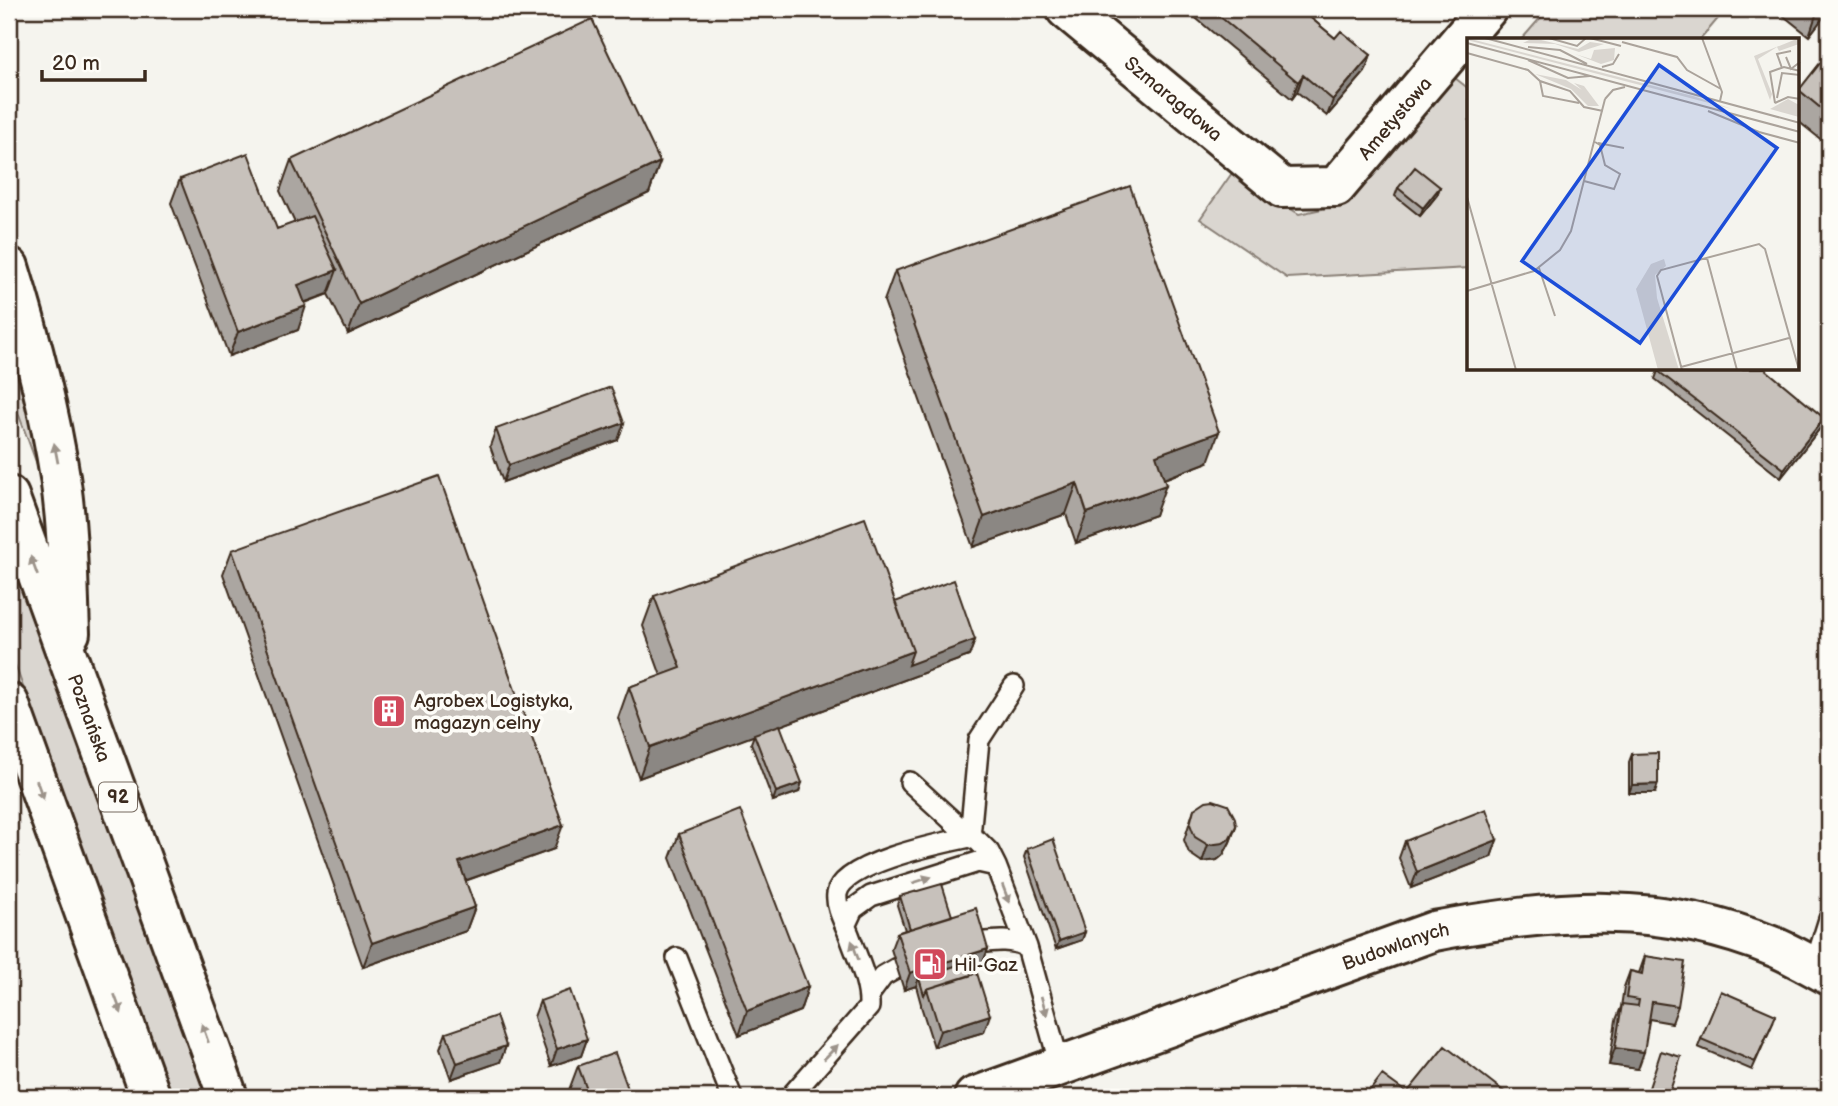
<svg xmlns="http://www.w3.org/2000/svg" width="1838" height="1106" font-family="'Balsamiq Sans',sans-serif">
	<style>
		.green { fill: #dad6d0; stroke: #8a8077; stroke-width: 2 }
		.lines { fill: none; stroke-linecap: round; stroke-linejoin: round }
		.lane-casing { stroke: #3b2a1e; stroke-width: 24 }
		.street-casing { stroke: #3b2a1e; stroke-width: 44 }
		.primary-casing { stroke: #3b2a1e; stroke-width: 44 }
		.lane { stroke: #fdfcf7; stroke-width: 19 }
		.street { stroke: #fdfcf7; stroke-width: 38 }
		.primary { stroke: #fdfcf7; stroke-width: 38 }
		.wall { fill: #aba6a1; stroke: #3b2a1e; stroke-width: 2 }
		.shaded-wall { fill: #8b8783; stroke: #3b2a1e; stroke-width: 2 }
		.building { fill: #c7c1bb; stroke: #3b2a1e; stroke-width: 2 }
		.oneway { fill: #9c938a }
		.labels { text-anchor: middle; stroke-width: 7; stroke-linejoin: round; paint-order: stroke }
		.shield { fill: #fdfcf7; stroke: #75695f; stroke-width: 2 }
		.shield-label { font-size: 18px; font-weight: bold; fill: #3b2a1e }
		.street-label { font-size: 19px; fill: #3b2a1e; stroke: #fdfcf7 }
		.poi-label { font-size: 19px; fill: #3b2a1e; stroke: #fdfcf7; text-anchor: start }
		.inset-road { fill: none; stroke: #aba39b; stroke-width: 2 }
		.view { fill: #1d4ed8; fill-opacity: 0.15; stroke: #1d4ed8; stroke-width: 3.5 }
		.inset-edge { fill: none; stroke: #3b2a1e; stroke-width: 3.5 }
	</style>
	<rect width="100%" height="100%" fill="#f5f4ee"/>
	<filter id="ink" filterUnits="userSpaceOnUse"><feTurbulence type="fractalNoise" baseFrequency=".0143" numOctaves="2"/><feDisplacementMap in="SourceGraphic" scale="14" xChannelSelector="R" yChannelSelector="G"/><feConvolveMatrix kernelMatrix="1 2 1 2 8 2 1 2 1" color-interpolation-filters="sRGB"/></filter>
	<g filter="url(#ink)">
		<path class="green" d="M1548,9h178l-26,31h-179z
			M1455,78l14,11v179l-182,10 -87,-59 32,-46 67,41 46,-10z
			M9,304l45,207 -45,-123z
			M9,554l198,543h-36l-162,-449z"/>
		<g class="lines">
			<g class="lane-casing">
				<path id="lane" d="M910,782l60,55
					M970,837l9,-97 35,-54
					M846,924l7,-15 18,-13 107,-34 18,4
					M975,943c18,-2 36,-5 52,4
					M677,958l55,139
					M1814,967l15,-48
					M869,995l14,-19 14,-8
					M790,1097l79,-90c1,-23 -10,-45 -18,-67 -4,-13 -16,-32 -14,-46 4,-31 105,-51 133,-57l8,4 11,11 7,14 31,81 33,119"/>
			</g>
			<g class="street-casing">
				<g id="street">
					<path id="s1" d="M1066,9l216,179 54,-1 151,-178"/>
					<path id="s2" d="M974,1097l460,-166c122,-22 225,-32 343,17 18,8 35,18 52,27"/>
				</g>
			</g>
			<g class="primary-casing">
				<g id="primary">
					<path d="M9,267c21,68 40,139 51,210 8,51 8,104 10,156"/>
					<path id="s3" d="M9,496l219,601"/>
					<path d="M9,703l142,394"/>
				</g>
			</g>
			<use href="#lane" class="lane"/>
			<use href="#street" class="street"/>
			<use href="#primary" class="primary"/>
		</g>
		<path class="wall" d="M1185,9h115l35,29 36,17 -6,17 -38,44 -30,-24 -5,7z
			M1775,9h54v1l-20,26z
			M1829,52v94l-31,-25 1,-31z
			M291,160l369,2 -11,31 -301,141 -20,-40 -23,9 -7,27 -69,26 -58,-153 9,-24 97,50 18,-6 -15,-32z
			M1440,187l-3,8 -17,21 -25,-20 3,-8z
			M895,271l313,191 -44,17 -9,36 -79,28 -10,-29 -93,33 -89,-246z
			M1658,371l166,47 -3,9 -40,51 -126,-99z
			M624,423l-6,17 -115,42 -13,-36 6,-17z
			M232,550l322,299 -89,32 10,26 -9,24 -103,36 -140,-393z
			M654,596l241,6 80,38 -6,16 -189,70 19,66 -26,9 -22,-58 3,-8 -115,43 -21,-60 11,-31 32,-11 -18,-50z
			M1632,754l23,39h-26v-31z
			M1194,809l42,17 -6,16 -7,13 -6,5 -15,2 -13,-9 -5,-13z
			M679,834l129,153 -8,24 -61,24 -69,-177z
			M1497,840l-6,17 -80,31 -12,-30 6,-17z
			M1027,849l58,83 -3,8 -26,9 -32,-92z
			M900,896l52,20 30,49 -12,4 14,63 -50,15 -13,-41v-2l-5,-18 -12,4 -13,-41 6,-16 8,-3 -8,-25z
			M1645,956l33,50 -6,17 -23,-4 -11,50 -29,-4 7,-45 5,-13 3,-20 6,-16 9,2z
			M540,1001l47,38 -6,17 -30,10 -17,-49z
			M1773,1023l-21,47 -54,-23 3,-8z
			M446,1033l60,13 -6,16 -49,17 -11,-30z
			M578,1066l53,31 -60,-1 -2,-6z"/>
		<path class="shaded-wall" d="M1820,9h9v1l-20,26 8,-24z
			M1371,55l-6,17 -38,44 6,-16z
			M1303,75l-6,17 -5,7 6,-17z
			M660,162l-11,31 -301,141 11,-30z
			M1440,187l-3,8 -17,21 3,-8z
			M337,270l-9,24 -39,14 9,-23z
			M306,306l-8,24 -69,26 9,-24z
			M1824,418l-3,9 -40,51 3,-9z
			M624,423l-6,17 -115,42 6,-17z
			M1219,432l-11,30 -63,24 11,-31z
			M1077,483l-11,31 -93,33 11,-30z
			M1166,485l-11,30 -79,28 11,-30z
			M975,640l-6,16 -330,122 11,-31 263,-96z
			M802,783l-3,9 -26,9 3,-9z
			M1658,784l-3,9h-26l3,-8z
			M563,825l-9,24 -104,37 9,-24z
			M1236,826l-6,16 -7,13 -6,5 -15,2 6,-17z
			M1497,840l-6,17 -80,31 6,-16z
			M475,907l-9,24 -103,36 9,-24z
			M1085,932l-3,8 -26,9 3,-8z
			M988,949l-6,16 -61,19 -2,-6 -3,8 -12,4 6,-17z
			M808,987l-8,24 -61,24 8,-24z
			M990,1015l-6,17 -50,15 6,-16z
			M587,1039l-6,17 -30,10 6,-17z
			M506,1046l-6,16 -49,17 6,-16z
			M1615,1048l29,4 -6,17 -29,-4z"/>
		<path class="building" d="M1211,9h89l35,29 6,-7 30,24 -38,45 -30,-25 -5,7z
			M592,19l68,143 -301,142 -68,-144z
			M1829,52v63l-30,-25z
			M248,153l29,76 35,-13 25,54 -39,15 8,21 -68,26 -58,-153z
			M1415,167l25,20 -17,21 -25,-20z
			M1130,186l89,246 -63,23 10,30 -79,28 -10,-30 -93,34 -89,-246z
			M1660,369h105l59,49 -40,51 -126,-98z
			M611,387l13,36 -115,42 -13,-36z
			M439,476l124,349 -104,37 16,45 -103,36 -140,-393z
			M865,518l48,133 -263,96 -21,-60 52,-19 -27,-72z
			M954,580l21,60 -67,25 5,-14 -18,-49z
			M780,725l22,58 -26,9 -22,-58z
			M1658,753v31l-26,1v-31z
			M1213,800l15,5 7,13 1,8 -7,13 -6,4 -15,2 -13,-8 -5,-13 4,-15 12,-8z
			M1486,809l11,31 -80,32 -12,-31z
			M740,810l68,177 -61,24 -68,-177z
			M1053,839l32,93 -26,9 -32,-92z
			M942,884l10,32 -42,13 -10,-33z
			M976,908l12,41 -78,24 -13,-40z
			M1645,956l40,6 -7,44 -26,-4 -8,50 -29,-4 7,-44 16,2 1,-6 -13,-2 4,-27 12,3z
			M967,962l5,13 -45,14 -3,6 -5,-17z
			M977,973l13,42 -50,16 -13,-42z
			M570,990l17,49 -30,10 -17,-48z
			M1721,991l55,24 -21,47 -54,-23z
			M496,1016l10,30 -49,17 -11,-30z
			M1445,1046l66,51h-146l17,-22 25,18z
			M1661,1051l20,6 -13,40h-22z
			M615,1053l16,44h-64l20,-7 -9,-24z"/>
		<defs><path id="oneway-solid" d="M-6-.8H1V-3.2L6.5 0L1 3.2V.8H-6Z" transform="scale(1.75)"/></defs>
		<g class="oneway">
			<use href="#oneway-solid" transform="translate(56 453) rotate(-101)"/>
			<use href="#oneway-solid" transform="translate(34 566) rotate(-110)"/>
			<use href="#oneway-solid" transform="translate(40 790) rotate(70)"/>
			<use href="#oneway-solid" transform="translate(922 880) rotate(-18)"/>
			<use href="#oneway-solid" transform="translate(1006 894) rotate(69)"/>
			<use href="#oneway-solid" transform="translate(855 950) rotate(-110)"/>
			<use href="#oneway-solid" transform="translate(118 1004) rotate(70)"/>
			<use href="#oneway-solid" transform="translate(1044 1006) rotate(74)"/>
			<use href="#oneway-solid" transform="translate(205 1033) rotate(-110)"/>
			<use href="#oneway-solid" transform="translate(831 1052) rotate(-46)"/>
		</g>
	</g>
	<defs>
		<g id="building-square" transform="scale(1.75)"><rect x="-9" y="-9" width="18" height="18" rx="4" fill="#d1495b" stroke="#fdfcf7"/><path d="M-4-6H4V6H1V3H-1V6H-4ZM-2.5-4.3h1.7v1.8h-1.7ZM.8-4.3h1.7v1.8H.8ZM-2.5-1h1.7V.8h-1.7ZM.8-1h1.7V.8H.8Z" fill="#fff"/></g>
		<g id="fuel-square" transform="scale(1.75)"><rect x="-9" y="-9" width="18" height="18" rx="4" fill="#d1495b" stroke="#fdfcf7"/><path d="M-5.5-6h7V0h2V4h1.3V-2.5L3-4.5l.8-.8L6-3V5H2.5V1h-1V6h-7ZM-4.2-4.7v3.2H.2V-4.7Z" fill="#fff"/></g>
	</defs>
	<g fill-rule="evenodd">
		<use href="#building-square" x="389" y="711"/>
		<use href="#fuel-square" x="930" y="964"/>
	</g>
	<g class="labels">
		<rect class="shield" x="99" y="782.5" width="38" height="29" rx="5"/>
		<g class="shield-label">
			<text x="118" y="803">92</text>
		</g>
		<g class="street-label">
			<text dy="7" stroke="none"><textPath href="#s1" startOffset="140">Szmaragdowa</textPath></text>
			<text dy="7" stroke="none"><textPath href="#s1" startOffset="425">Ametystowa</textPath></text>
			<text dy="7" stroke="none"><textPath href="#s3" startOffset="236">Poznańska</textPath></text>
			<text dy="7" stroke="none"><textPath href="#s2" startOffset="448">Budowlanych</textPath></text>
		</g>
		<g class="poi-label">
			<text x="414" y="707">Agrobex Logistyka,<tspan x="414" dy="22">magazyn celny</tspan></text>
			<text x="954" y="971">Hil-Gaz</text>
		</g>
	</g>
	<g transform="translate(1467 38)">
		<rect width="332" height="332" fill="#f5f4ee"/>
		<path d="M0,0l226,58 39,13 -265,-69zM66,0l45,11 12,-7 14,2 -25,8 -24,-8 -32,-1zM332,0v6l-20,7 -2,-4 -19,12 14,35 -2,6 -16,-44zM148,10l-1,12 -13,4 -26,-10 16,5 3,-9zM68,36l31,6 16,10 -8,-7 10,3 15,20h-11l-17,-17zM321,61l11,6v12l-29,-8zM197,221l2,7 -11,9 2,23 22,72h-21l-22,-81 15,-25z" fill="#dad6d0"/>
		<path class="inset-road" d="M18,0l315,85M82,0l28,8 9,-8M123,0l31,8M235,0l20,54 -2,9M155,4l55,15 10,13 34,19M0,5l333,89M61,9l32,3 27,14M0,15l61,17 12,11 30,10 14,16 19,4M319,19l5,12 9,-7M61,22l40,18 22,-2M135,29l11,-3 6,-10M315,30l-5,-14 14,-3M73,43l3,15 36,7M310,60l5,-25 18,2M138,61l8,-9 12,-3M308,65l-5,-31 14,-5 16,4M308,65l13,-6 12,2M241,73l51,21M292,94l41,11M131,105l26,5M117,143l30,8 6,-15 -15,-9 -5,-20 -5,-3M0,159l49,173M240,220l30,112M72,230l16,48M0,253l67,-20 26,-21 11,-19 34,-132M214,329l108,-29M215,332l-25,-94 4,-6 98,-26 6,5 34,121"/>
		<path class="view" d="M192,27l118,83 -137,195 -118,-82z"/>
		<rect width="332" height="332" class="inset-edge"/>
	</g>
	<rect width="1838" height="1106" fill="none" stroke="#fdfcf7" stroke-width="35"/>
	<rect x="18" y="18" width="1803" height="1071" fill="none" stroke="#3b2a1e" stroke-width="2.5" filter="url(#ink)"/>
	<path d="M42 70v10h103v-10" fill="none" stroke="#3b2a1e" stroke-width="3.5"/>
	<text x="52" y="70" font-size="21" fill="#3b2a1e" stroke="#fdfcf7" stroke-width="5" paint-order="stroke">20 m</text>
</svg>
